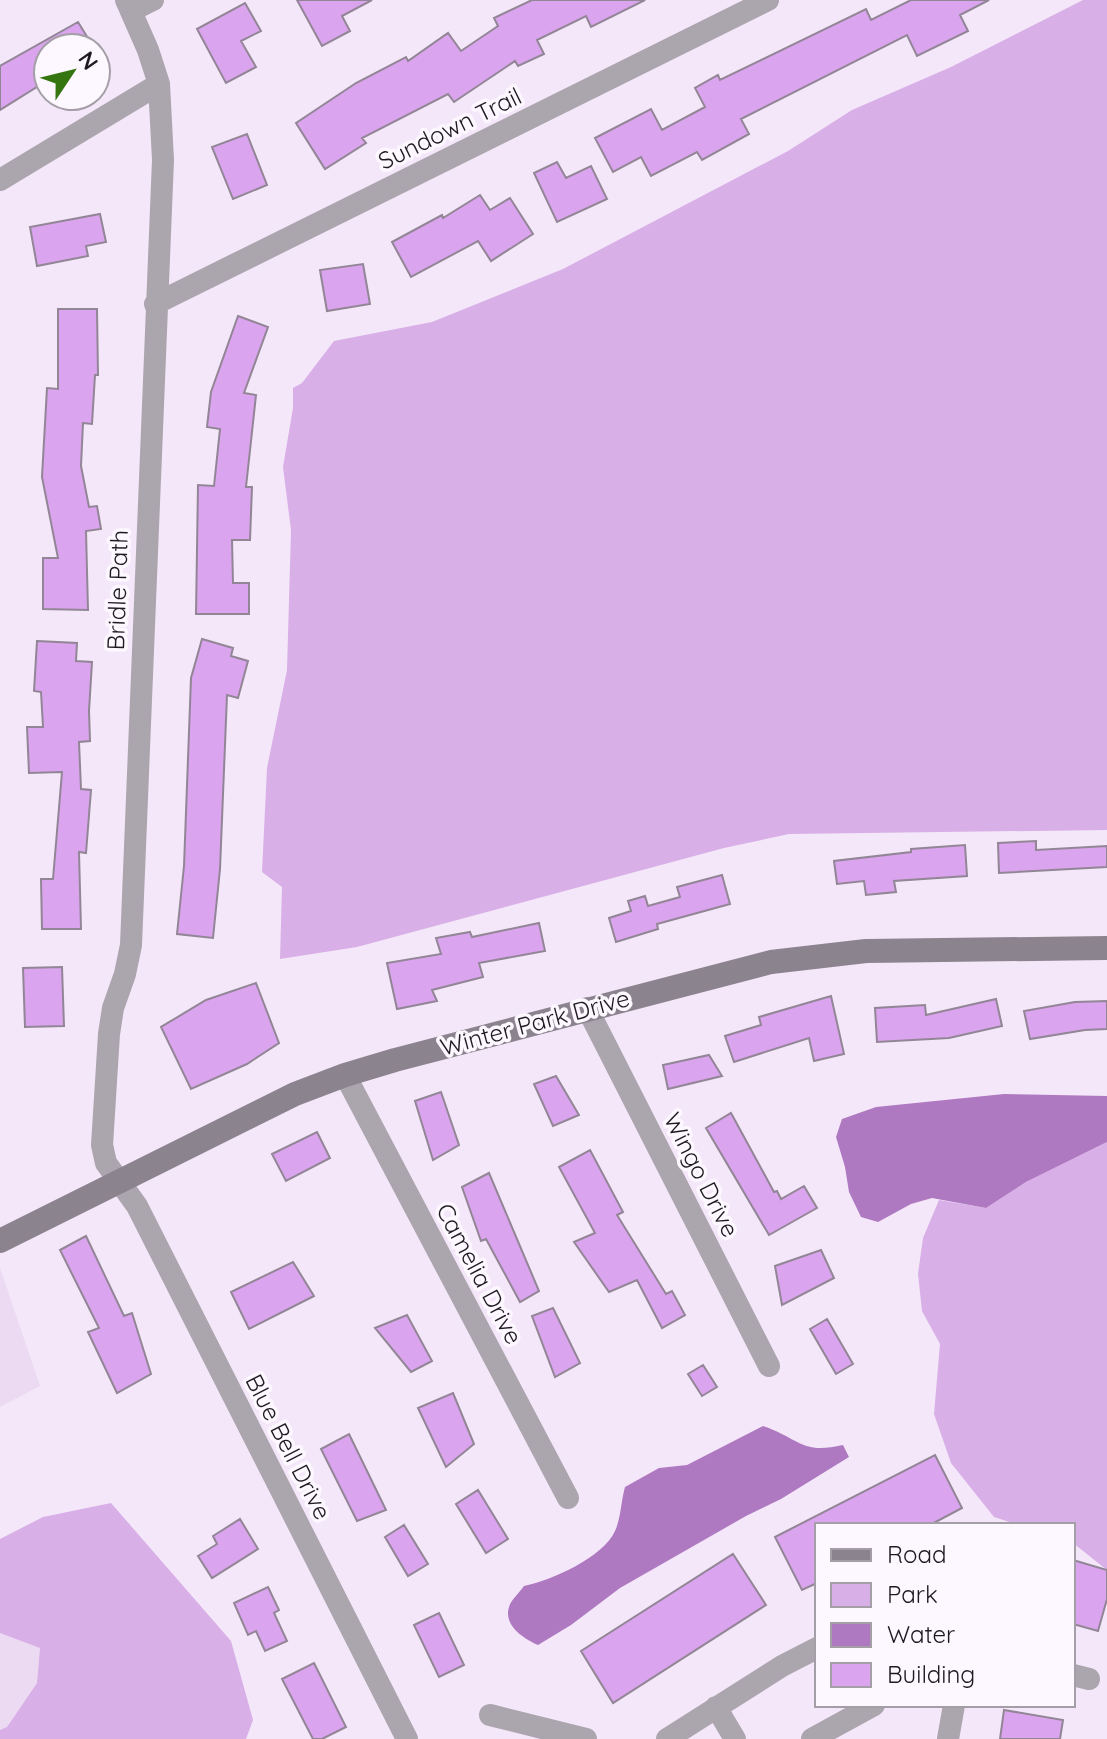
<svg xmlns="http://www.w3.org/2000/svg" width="1107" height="1739" font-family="Quicksand,sans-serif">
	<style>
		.built { fill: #ebdaf2 }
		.green { fill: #d8afe6 }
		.water { fill: #ae79c0 }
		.building { fill: #dba4ee; stroke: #928696; stroke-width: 2 }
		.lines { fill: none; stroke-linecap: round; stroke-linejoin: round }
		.street { stroke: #aba5ad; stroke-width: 22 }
		.secondary { stroke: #8b838d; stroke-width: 24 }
		.labels { text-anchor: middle; stroke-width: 7; stroke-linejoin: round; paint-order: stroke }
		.street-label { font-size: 24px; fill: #1e1a20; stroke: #fdf8ff }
	</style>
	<rect width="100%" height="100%" fill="#f4e7f9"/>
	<path class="built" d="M0,1268l40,118 -40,21z
		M0,1633l40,14 -3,36 -30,44 -7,3z"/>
	<path class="green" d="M1083,0h24v830l-318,4 -65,14 -367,99 -77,12 2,-72 -20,-15 5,-104 20,-98 4,-140 -8,-63 10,-59v-20l9,-5 32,-42 98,-19 131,-53 225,-118 64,-41 99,-43z
		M1107,1142v428l-34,-27v-18h-54l-25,-8 -43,-54 -17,-49 6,-70 -18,-33 -4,-37 5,-36 16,-38 47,8 40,-26z
		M111,1503l120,138 22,79 -7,19h-246v-9l7,-3 30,-44 3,-35 -40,-15v-94l43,-22z"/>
	<path class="water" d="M1004,1094l103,2v46l-81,40 -40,26 -54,-10 -21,6 -33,18 -17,-5 -12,-25 -4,-25 -9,-30 6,-18 34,-12z
		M763,1426c36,12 38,29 80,19l6,12 -68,42 -35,17 -126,72 -49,37 -33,20c-13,-6 -35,-19 -29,-38 2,-7 11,-15 15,-21 26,-5 80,-29 91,-55 6,-13 6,-30 10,-44l34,-19 28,-3z"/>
	<path class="building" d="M297,0h75l-30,16 8,15 -28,15z
		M532,0h113l-54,27 -5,-11 -49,24 7,14 -26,12 -3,-5 -61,41 -6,-8 -86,44 4,5 -41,26 -29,-46 60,-40 50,-26 2,4 40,-28 13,18 37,-25 -4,-8z
		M911,0h78l-29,15 8,16 -51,25 -10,-21 -166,84 8,15 -47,26 -5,-8 -46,24 -10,-19 -28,15 -18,-34 56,-29 11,21 43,-23 -10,-19 23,-13 2,5 146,-71 5,11z
		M245,3l16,28 -20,10 15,26 -30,16 -29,-54z
		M78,22l16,26h-46v32l-48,30v-44z
		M247,134l20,51 -34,14 -21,-52z
		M557,162l9,16 25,-12 16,33 -50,23 -23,-49z
		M480,195l10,15 20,-12 23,36 -42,27 -13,-20 -67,36 -19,-35 50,-27 1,3z
		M100,214l6,28 -20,4 2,10 -51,10 -7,-39z
		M363,264l7,40 -43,7 -7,-41z
		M58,309h39l1,66h-3l-3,49 -9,-1 -2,43 8,41 8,-1 4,23 -15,2 2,79 -45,-1v-51h15l-16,-81 5,-89 11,1z
		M238,316l30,11 -24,66 12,2 -10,92h6l-2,53h-18l1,43h16v31h-53l2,-129 16,1 6,-57 -13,-2 4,-35z
		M202,639l31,9 -2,8 17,5 -10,37 -11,-3 -7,174 -7,69 -36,-4 7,-68 7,-188z
		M37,641l40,2 -1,18 16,1 -3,49 1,30 -11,1 2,47 10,1 -5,63 -7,-1 2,77h-39l-1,-50h12l9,-107 -33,1 -2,-46h16l-2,-35 -7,-1z
		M1036,841v9l71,-4v21l-108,6 -1,-30z
		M965,845l2,31 -73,5 2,11 -30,3 -2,-14 -27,3 -3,-23 77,-9v-3z
		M722,875l8,29 -73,20 1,5 -42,13 -7,-24 22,-7 -3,-10 17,-5 3,10 32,-9 -3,-10z
		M539,923l6,28 -66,12 4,14 -51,13 5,11 -40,8 -10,-46 54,-9 -5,-16 34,-6 2,5z
		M62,967l2,59 -39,1 -2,-59z
		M256,983l23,60 -32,21 -56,25 -30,-62 45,-27z
		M831,996l13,58 -30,7 -5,-23 -75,24 -9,-26 36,-11 -2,-8z
		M996,999l6,27 -53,12 -72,4 -2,-34 50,-3 1,10z
		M1107,1001v28l-22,1 -55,9 -6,-28 51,-9z
		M709,1055l13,21 -54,13 -5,-24z
		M556,1076l23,39 -26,11 -19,-42z
		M441,1092l18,53 -26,15 -18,-59z
		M731,1113l43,79 3,-1 4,8 23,-13 13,22 -48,27 -63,-107z
		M317,1132l13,26 -44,23 -14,-27z
		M590,1150l33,62 -6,3 49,79 6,-3 13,24 -23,13 -25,-48 -28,12 -35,-50 21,-9 -36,-66z
		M489,1173l50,118 -19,11 -34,-63 -5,2 -19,-54z
		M86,1236l38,80 8,-3 19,61 -34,19 -29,-61 11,-4 -39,-78z
		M821,1250l13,28 -52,27 -7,-39z
		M293,1262l21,34 -65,33 -18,-37z
		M553,1308l27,55 -25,14 -23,-61z
		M407,1315l25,46 -21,11 -36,-44z
		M827,1319l26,45 -17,10 -26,-45z
		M703,1365l14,22 -15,9 -14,-22z
		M453,1393l21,51 -28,23 -28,-59z
		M349,1434l37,76 -29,11 -36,-72z
		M935,1455l27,53 -32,17h-113v58l-15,7 -27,-53z
		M478,1490l30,49 -22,14 -30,-49z
		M240,1519l18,30 -46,29 -14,-22 19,-12 -4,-8z
		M404,1525l24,39 -20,12 -23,-39z
		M733,1554l33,51 -153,98 -32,-52z
		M1073,1560l34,10v29l-9,32 -25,-7z
		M268,1587l11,23 -5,3 13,28 -22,10 -9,-20 -8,4 -14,-32z
		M439,1613l25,52 -25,12 -25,-52z
		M314,1663l32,64 -24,12h-9l-31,-60z
		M1004,1710l59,10 -3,19h-60z"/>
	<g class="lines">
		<path class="street" d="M126,0l22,50 11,34 4,76 -32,785 -6,29 -12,34 -4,26 -7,111 4,18 31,43 270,533
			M131,11l22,-11
			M0,180l159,-96
			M155,304l613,-304
			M587,1008l182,358
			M345,1075l223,423
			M1073,1675l16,4
			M716,1707l19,32
			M490,1715l96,24
			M667,1739l115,-73 35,-18
			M812,1739l62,-34
			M948,1739l6,-34"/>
		<path class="secondary" d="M0,1241l295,-147 50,-19 50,-15 376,-98 95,-11 241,-3"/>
	</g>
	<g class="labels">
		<g class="street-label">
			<text transform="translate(450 129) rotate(-26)" y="8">Sundown Trail</text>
			<text transform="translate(118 590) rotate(-88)" y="8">Bridle Path</text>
			<text transform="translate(535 1023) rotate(-15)" y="8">Winter Park Drive</text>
			<text transform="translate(701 1175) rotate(63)" y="8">Wingo Drive</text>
			<text transform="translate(479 1274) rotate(62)" y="8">Camelia Drive</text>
			<text transform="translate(288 1447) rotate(63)" y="8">Blue Bell Drive</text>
		</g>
	</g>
	<rect x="815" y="1523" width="260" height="184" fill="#fdf8ff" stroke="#a49fa6" stroke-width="2"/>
	<rect x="831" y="1549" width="40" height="12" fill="#8b838d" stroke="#a49fa6" stroke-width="2"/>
	<text x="887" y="1563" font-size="24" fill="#1e1a20">Road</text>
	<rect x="831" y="1583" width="40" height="24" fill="#d8afe6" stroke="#a49fa6" stroke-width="2"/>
	<text x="887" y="1603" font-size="24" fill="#1e1a20">Park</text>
	<rect x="831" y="1623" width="40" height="24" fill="#ae79c0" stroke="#a49fa6" stroke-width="2"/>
	<text x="887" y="1643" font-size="24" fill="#1e1a20">Water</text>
	<rect x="831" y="1663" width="40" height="24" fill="#dba4ee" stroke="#a49fa6" stroke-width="2"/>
	<text x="887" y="1683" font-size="24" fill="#1e1a20">Building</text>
	<g transform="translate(72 72) rotate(55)"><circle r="38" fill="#fdf8ff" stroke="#a49fa6" stroke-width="2"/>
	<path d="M0-6L14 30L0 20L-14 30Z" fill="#35750f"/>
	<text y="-12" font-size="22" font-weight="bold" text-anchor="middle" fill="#1e1a20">N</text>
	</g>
</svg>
